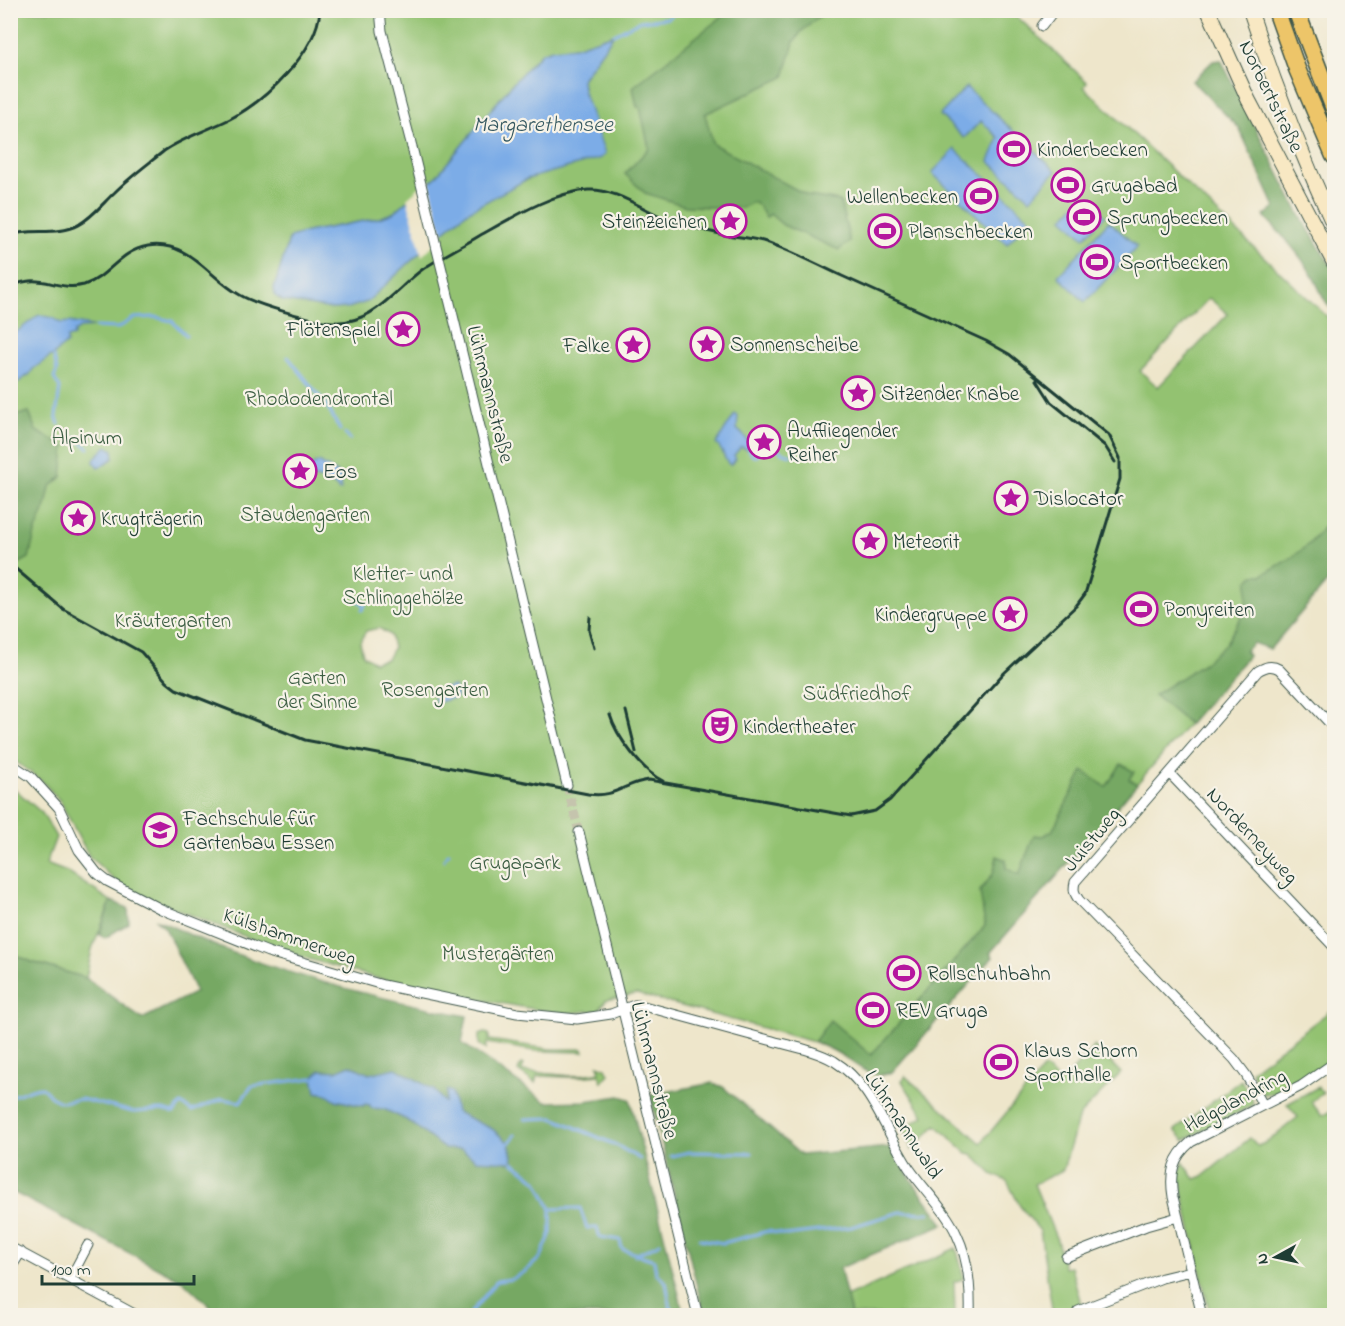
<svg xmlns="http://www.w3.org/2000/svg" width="1345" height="1326" font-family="'Indie Flower',sans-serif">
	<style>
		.green { fill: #93c271; stroke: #598052; stroke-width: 1.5; fill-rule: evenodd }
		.forest { fill: #76a863; stroke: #4a724c; stroke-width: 1.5; fill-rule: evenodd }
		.water { fill: #7cace7; stroke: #4e748e; stroke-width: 1.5 }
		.pier { fill: #eee6cb }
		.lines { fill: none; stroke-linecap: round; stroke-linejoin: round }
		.stream { stroke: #7cace7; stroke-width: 3 }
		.street-tunnel { stroke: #c5c4ad; stroke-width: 9; stroke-dasharray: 9 4.5; stroke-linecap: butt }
		.street-casing { stroke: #3e564b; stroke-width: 11 }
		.secondary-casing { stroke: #3e564b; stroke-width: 16 }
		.highway-casing { stroke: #3e564b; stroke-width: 19 }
		.street { stroke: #fff; stroke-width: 9 }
		.secondary { stroke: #f8e8c3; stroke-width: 14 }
		.highway { stroke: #edc569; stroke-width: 16 }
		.rail { stroke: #1f3d34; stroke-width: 3 }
		.street-bridge-casing { stroke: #3e564b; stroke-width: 11; stroke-linecap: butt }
		.street-bridge { stroke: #fff; stroke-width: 9 }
		.labels { text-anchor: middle; stroke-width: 4.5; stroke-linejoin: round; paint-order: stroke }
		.street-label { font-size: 21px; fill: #1f3d34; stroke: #f7f3e8 }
		.poi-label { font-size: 21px; fill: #1f3d34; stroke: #f7f3e8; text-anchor: start }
		.park-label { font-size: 21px; fill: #3c5e43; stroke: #f7f3e8 }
		.water-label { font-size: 22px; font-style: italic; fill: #365961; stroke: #f7f3e8 }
	</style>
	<rect width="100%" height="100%" fill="#f7f3e8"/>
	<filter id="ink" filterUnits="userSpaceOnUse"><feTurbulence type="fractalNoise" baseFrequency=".0167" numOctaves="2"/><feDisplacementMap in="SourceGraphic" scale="12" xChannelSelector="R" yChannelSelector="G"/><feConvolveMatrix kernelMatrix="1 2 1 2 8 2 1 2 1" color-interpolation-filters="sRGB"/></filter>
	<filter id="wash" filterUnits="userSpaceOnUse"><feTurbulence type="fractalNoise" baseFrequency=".008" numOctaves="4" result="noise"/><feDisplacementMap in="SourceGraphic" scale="24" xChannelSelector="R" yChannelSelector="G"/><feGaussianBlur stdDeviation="1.35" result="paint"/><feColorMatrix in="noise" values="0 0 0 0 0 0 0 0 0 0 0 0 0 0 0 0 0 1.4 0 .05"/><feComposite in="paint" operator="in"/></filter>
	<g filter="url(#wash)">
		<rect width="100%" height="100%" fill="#eee6cb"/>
		<path class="green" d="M371,10l2,3 3,-3h583l11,11 11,-10h30l76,71 -3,5 250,236v225l-89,103 3,5 -258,297 3,4 -101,115c-21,11 -38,-11 -56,-20 -7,-4 -15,-7 -22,-10l-177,-48 -31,6 -7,10 -30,3 -24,-2 -80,-14 -88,-19 -65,-18 -53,-18 -103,-41 -36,-16 -31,-29 -29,-55 -18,-20 -31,-23v-747zM613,35l-31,44 1,11 -44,85 -21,8 -51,29 -29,24 -164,52 16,-51 17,-5 72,-14 14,-5 42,-35 78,-95 28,-30 34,-6zM1209,298l19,16 -70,73 -18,-16zM379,628l11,7 3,13 -6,11 -13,3 -11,-7 -3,-13 6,-11z
			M10,785l32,28 14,24 -10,27 21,8 44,29 -19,48 -6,29 -54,-16 -21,-9z
			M1334,1008v46l-16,15 -39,24 -16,1 -12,-23z
			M485,1033l4,1v6l61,9h33l1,3 -49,-1 -48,-8 -1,6 -7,-5v-9z
			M1094,1046l27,27 -42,43 -16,54 -29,14 23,56 7,28 7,-1 13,48h-31l-13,-84 -20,-25 -13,-25 -15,-7 -20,-20 -5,-1 -31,-28 -24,25 -9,-22 21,-12 -22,-35 3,-5 76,67 63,-75 18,15z
			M521,1064l2,1 -1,6 49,5 25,-3 4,-1 -2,-7 8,3 3,6 -7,8 -2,-7 -28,2 -35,-1 -2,7 -17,-12z
			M1241,1080l12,21 -2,5 -67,34 -9,-10z
			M1318,1087l5,6 -12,9 11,14 12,-7v206h-124l-31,-140 4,-13 12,17 8,-3 47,-38 8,8 9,-4 31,-25 -11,-13z
			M956,1248l5,17 2,14 -9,3 1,33h-104l-5,-18z"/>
		<path class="forest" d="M729,11h97l-25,21 -7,10 -10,35 -79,37 8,30 95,52 32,5 10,41 -11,8 -56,-25 -13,-11 -4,4 -7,-12 -6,-4 -12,6 -55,-2 -41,-13 -20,-19 24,-26 -9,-41h-3l-4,-20z
			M1221,60l80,157 33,54v40c-11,-9 -14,-23 -22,-36 -13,-22 -30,-40 -48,-59l11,-9 -36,-79 -47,-47 21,-20z
			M29,412l7,19 29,15 -3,31 -12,10 -4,19 -11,27 -6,25 -18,10v-151z
			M1334,515v59l-64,75 -17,-6 -8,8 3,5 -59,68 -35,-29 50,-32 22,-20 20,-34 2,-28 6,-6h8l31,-18 17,-14z
			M1121,764l13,8 -5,7 8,5 -147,169 3,4 -101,115c-21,11 -38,-11 -56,-20 -7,-4 -15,-7 -22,-10l16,-22 41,35 114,-129 -5,-35 13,-17 4,-18 9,4v8l13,7 15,-40 9,1 9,-5 31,-60 23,16z
			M111,901l17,7 1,15 -24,15 -6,-3z
			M155,919c25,11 50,23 76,33 76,29 157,48 236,64l-5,27 84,59 39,-1 35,-5 10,3 54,216h-465l-36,-34 -172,-90 -1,-238 22,9 54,16 56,41 54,-27 -31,-64zM350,1065l19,9 27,-5 60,43 36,17 17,14 4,18 -36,-1 -16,-11h-16l-38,-29 -23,-11 -13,-1v-3l-6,-1 -2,2 -27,-6 -9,-6 -11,-2 4,-22 16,1z
			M712,1083l11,4 78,68 89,-8 25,38 29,39 -104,44 11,47h-147l-54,-220z"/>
		<path class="water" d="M614,34l-32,45 1,11 22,64 -4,4 -74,21 -60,33 -29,24 -71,66 -19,6 -15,1 -50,-8 -8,-5 -1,-8 16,-51 17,-5 72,-14 14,-5 42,-35 78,-95 28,-30 11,-4 23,-2z
			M966,87l90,84 -26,28 -41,-38 10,-23 -18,-17 -17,17 -24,-23z
			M955,149l75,70 -23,25 -75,-71z
			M1083,196l22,20 -21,22 -21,-20z
			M873 232a12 12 0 1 1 24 0a12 12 0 1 1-24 0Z
			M1109,221l28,26 -52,55 -27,-26z
			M39,315l14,3 8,5 8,-1 26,5 -15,1 -6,4v4l-7,2v5l-13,11v3l-3,-1 -18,13 -3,5 -19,13v-51z
			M735,414l3,2 -1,13c6,6 14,12 12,21l-8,-3 -7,8 2,4 -6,6c-7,-5 -5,-14 -14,-21z
			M107,446l6,4 1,8 -11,7 -5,2 -4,-5 1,-4z
			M319,462l21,13 1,15 -2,1c-7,-15 -27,-7 -35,-22z
			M454,686l3,11 -21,6 -4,-12z
			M350,1065l19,9 27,-6 38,22 11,13 2,-13 5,2 4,20 36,17 17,14 4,19 -36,-2 -16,-11h-16l-38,-29 -23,-11 -13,-1 -1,-3 -5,-1 -2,2 -27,-6 -9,-6 -11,-2 -3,-14 7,-8 16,1z"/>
		<path class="pier" d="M429,179l14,56 -21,21 -15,-58z"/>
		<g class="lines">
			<path class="stream" d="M614,34l26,-13 29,-3 7,-8
				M95,327l23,1 16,-10 21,-1 17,4 14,14
				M54,357l3,14 -3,7 6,10 -4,28 3,8
				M288,357l39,49 13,24
				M345,434l5,5
				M74,437l15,11
				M749,450l4,6h4l7,-11 7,-1 11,8 9,3
				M357,600l8,5 -3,5
				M446,856l3,-3
				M444,860v-1
				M10,1095c10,2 18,-8 32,-8l9,10 10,5 20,-3 52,13 29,-2 12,3 7,-9 11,7 30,-12 18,3 12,-16 61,-8
				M525,1119l28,-1 63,27 24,14
				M509,1143l6,-8
				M671,1156l19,-4 62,1
				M513,1162l24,19 14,28 29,-1 7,20h10l3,9 20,3 2,9 32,11 2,13 10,9 6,34
				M700,1239l23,4 45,-12 18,4 65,-8 49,-15 29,1
				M635,1255l25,-12
				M468,1316l29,-35 15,-2 14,-8 15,-14 10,-24v-24"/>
		</g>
	</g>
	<g filter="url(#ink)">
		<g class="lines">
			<path class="street-tunnel" d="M567,785l12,47"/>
			<g class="street-casing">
				<path id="street" d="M380,10l2,21 30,116
					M1042,26l12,-16
					M449,299l118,486
					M10,763l21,14 28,31 20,42 18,23 10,8 54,28 107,43 115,33 134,28 60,6 34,-5 23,-9h6c43,12 86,23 129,35 21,6 46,10 65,21 39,24 51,71 75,107 16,23 37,42 48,67 12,25 14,53 13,81
					M1170,774l164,173
					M579,832l119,484
					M1263,1105l-17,-30 -12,-16 -155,-159c-5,-7 -6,-10 -4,-18l183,-211c7,-4 13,-7 21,-2l55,59
					M10,1247l128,69
					M1066,1257l80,-31 32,-9
					M10,1269l11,-17
					M70,1279l18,-34
					M1078,1311l84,-33 29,-7
					M1202,1316l-29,-119c-4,-24 0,-40 18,-55l110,-56 33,-23"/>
			</g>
			<g class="secondary-casing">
				<path id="secondary" d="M1208,10l40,89 86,164
					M1250,10c24,74 52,146 84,216"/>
			</g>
			<g class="highway-casing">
				<path id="highway" d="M1276,10l21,59 37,87
					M1296,10l38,99"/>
			</g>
			<use href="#street" class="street"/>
			<use href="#secondary" class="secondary"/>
			<use href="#highway" class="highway"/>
			<path class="rail" d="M10,235c22,-7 48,1 68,-10 15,-8 25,-22 37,-33 15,-15 33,-28 49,-41 20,-14 44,-21 66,-32 35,-18 87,-67 90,-109
				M10,287c31,-16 46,5 74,-2 25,-8 35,-34 64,-39 41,-6 60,31 92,49 17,10 73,26 93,27 40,3 62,-33 90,-53 18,-12 38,-22 56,-33 31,-17 74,-44 109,-46 30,-2 58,23 86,32 17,5 34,10 52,13 14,2 29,3 43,8 25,9 49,22 73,33 48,22 96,43 144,65l23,13 100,81 11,23v21l-30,99 -5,16 -9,12 -74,69 -112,125 -15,11 -24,5 -202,-36c-26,3 -31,18 -61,14l-283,-54 -129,-51 -9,-7 -26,-30 -78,-43 -53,-45
				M1037,380l14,22 54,44 10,16
				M590,617l-1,13 5,18
				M626,711l10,41
				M610,715c6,21 33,57 53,66"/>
			<g class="street-bridge-casing">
				<path id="street-bridge" d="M412,147l37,152"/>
			</g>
			<use href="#street-bridge" class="street-bridge"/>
		</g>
	</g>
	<defs>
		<g id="stadium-ring" transform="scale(1.725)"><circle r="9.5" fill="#f7f3e8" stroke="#b5179e" stroke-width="1.5"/><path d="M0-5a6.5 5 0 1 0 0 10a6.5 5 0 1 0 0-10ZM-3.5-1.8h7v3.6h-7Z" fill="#b5179e"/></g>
		<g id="sight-ring" transform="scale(1.725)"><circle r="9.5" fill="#f7f3e8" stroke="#b5179e" stroke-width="1.5"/><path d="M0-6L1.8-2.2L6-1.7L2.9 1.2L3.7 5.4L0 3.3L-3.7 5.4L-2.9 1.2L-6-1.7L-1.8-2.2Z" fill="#b5179e"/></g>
		<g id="theatre-ring" transform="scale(1.725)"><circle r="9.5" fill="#f7f3e8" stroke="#b5179e" stroke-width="1.5"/><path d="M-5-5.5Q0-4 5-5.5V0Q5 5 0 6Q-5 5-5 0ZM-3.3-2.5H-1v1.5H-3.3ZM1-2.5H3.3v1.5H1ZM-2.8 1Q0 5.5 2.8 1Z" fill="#b5179e"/></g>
		<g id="university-ring" transform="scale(1.725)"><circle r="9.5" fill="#f7f3e8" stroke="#b5179e" stroke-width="1.5"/><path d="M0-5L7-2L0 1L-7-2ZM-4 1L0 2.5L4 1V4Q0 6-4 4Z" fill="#b5179e"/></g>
	</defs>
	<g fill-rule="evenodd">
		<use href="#stadium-ring" x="1014" y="149"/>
		<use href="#stadium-ring" x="1068" y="185"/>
		<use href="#stadium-ring" x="981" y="196"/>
		<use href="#stadium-ring" x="1084" y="217"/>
		<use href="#sight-ring" x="730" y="221"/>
		<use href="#stadium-ring" x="885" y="231"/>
		<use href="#stadium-ring" x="1097" y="262"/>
		<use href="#sight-ring" x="403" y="329"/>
		<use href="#sight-ring" x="707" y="344"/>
		<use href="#sight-ring" x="633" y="345"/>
		<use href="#sight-ring" x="858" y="393"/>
		<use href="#sight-ring" x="764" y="442"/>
		<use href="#sight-ring" x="300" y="471"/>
		<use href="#sight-ring" x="1011" y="498"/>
		<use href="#sight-ring" x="78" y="518"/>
		<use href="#sight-ring" x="870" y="541"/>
		<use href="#stadium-ring" x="1141" y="609"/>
		<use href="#sight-ring" x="1010" y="614"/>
		<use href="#theatre-ring" x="720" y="726"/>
		<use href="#university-ring" x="160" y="830"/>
		<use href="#stadium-ring" x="904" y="973"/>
		<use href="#stadium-ring" x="873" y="1010"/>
		<use href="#stadium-ring" x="1001" y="1062"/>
	</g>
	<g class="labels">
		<g class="street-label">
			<text transform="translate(1272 96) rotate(64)" y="7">Norbertstraße</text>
			<text transform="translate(491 394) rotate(76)" y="7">Lührmannstraße</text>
			<text transform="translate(1253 835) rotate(47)" y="7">Norderneyweg</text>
			<text transform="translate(1091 839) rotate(-50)" y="7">Juistweg</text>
			<text transform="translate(290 936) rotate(19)" y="7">Külshammerweg</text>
			<text transform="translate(655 1070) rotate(76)" y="7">Lührmannstraße</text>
			<text transform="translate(1235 1100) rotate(-28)" y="7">Helgolandring</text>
			<text transform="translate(904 1124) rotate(57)" y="7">Lührmannwald</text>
		</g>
		<g class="poi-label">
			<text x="1037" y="156">Kinderbecken</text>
			<text x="1091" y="192">Grugabad</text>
			<text x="958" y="203" text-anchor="end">Wellenbecken</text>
			<text x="1107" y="224">Sprungbecken</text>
			<text x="707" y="228" text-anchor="end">Steinzeichen</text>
			<text x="908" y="238">Planschbecken</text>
			<text x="1120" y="269">Sportbecken</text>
			<text x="380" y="336" text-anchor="end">Flötenspiel</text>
			<text x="730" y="351">Sonnenscheibe</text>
			<text x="610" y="352" text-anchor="end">Falke</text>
			<text x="881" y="400">Sitzender Knabe</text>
			<text x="787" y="437">Auffliegender<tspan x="787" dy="24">Reiher</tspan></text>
			<text x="323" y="478">Eos</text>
			<text x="1034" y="505">Dislocator</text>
			<text x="101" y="525">Krugträgerin</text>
			<text x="893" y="548">Meteorit</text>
			<text x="1164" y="616">Ponyreiten</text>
			<text x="987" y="621" text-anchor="end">Kindergruppe</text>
			<text x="743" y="733">Kindertheater</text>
			<text x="183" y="825">Fachschule für<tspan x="183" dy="24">Gartenbau Essen</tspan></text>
			<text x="927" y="980">Rollschuhbahn</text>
			<text x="896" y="1017">REV Gruga</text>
			<text x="1024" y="1057">Klaus Schorn<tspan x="1024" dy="24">Sporthalle</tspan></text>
		</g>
		<g class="park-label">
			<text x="319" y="405">Rhododendrontal</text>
			<text x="87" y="444">Alpinum</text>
			<text x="305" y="521">Staudengarten</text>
			<text x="403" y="580">Kletter- und<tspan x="403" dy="24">Schlinggehölze</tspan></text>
			<text x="173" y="627">Kräutergarten</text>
			<text x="317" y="684">Garten<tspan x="317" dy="24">der Sinne</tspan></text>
			<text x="435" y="696">Rosengarten</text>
			<text x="857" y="700">Südfriedhof</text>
			<text x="515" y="869">Grugapark</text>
			<text x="498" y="960">Mustergärten</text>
		</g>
		<g class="water-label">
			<text x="543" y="131">Margarethensee</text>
		</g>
	</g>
	<rect width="1345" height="1326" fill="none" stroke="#f7f3e8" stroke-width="36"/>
	<g transform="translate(1276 1257) rotate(262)" stroke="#f7f3e8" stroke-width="4.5" paint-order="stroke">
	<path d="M0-4.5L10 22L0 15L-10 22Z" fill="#1f3d34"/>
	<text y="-9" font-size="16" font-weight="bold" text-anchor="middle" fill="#1f3d34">N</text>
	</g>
	<path d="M42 1275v9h152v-9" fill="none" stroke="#1f3d34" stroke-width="3"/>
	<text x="51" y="1275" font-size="18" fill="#1f3d34" stroke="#f7f3e8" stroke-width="4.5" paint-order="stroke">100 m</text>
</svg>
